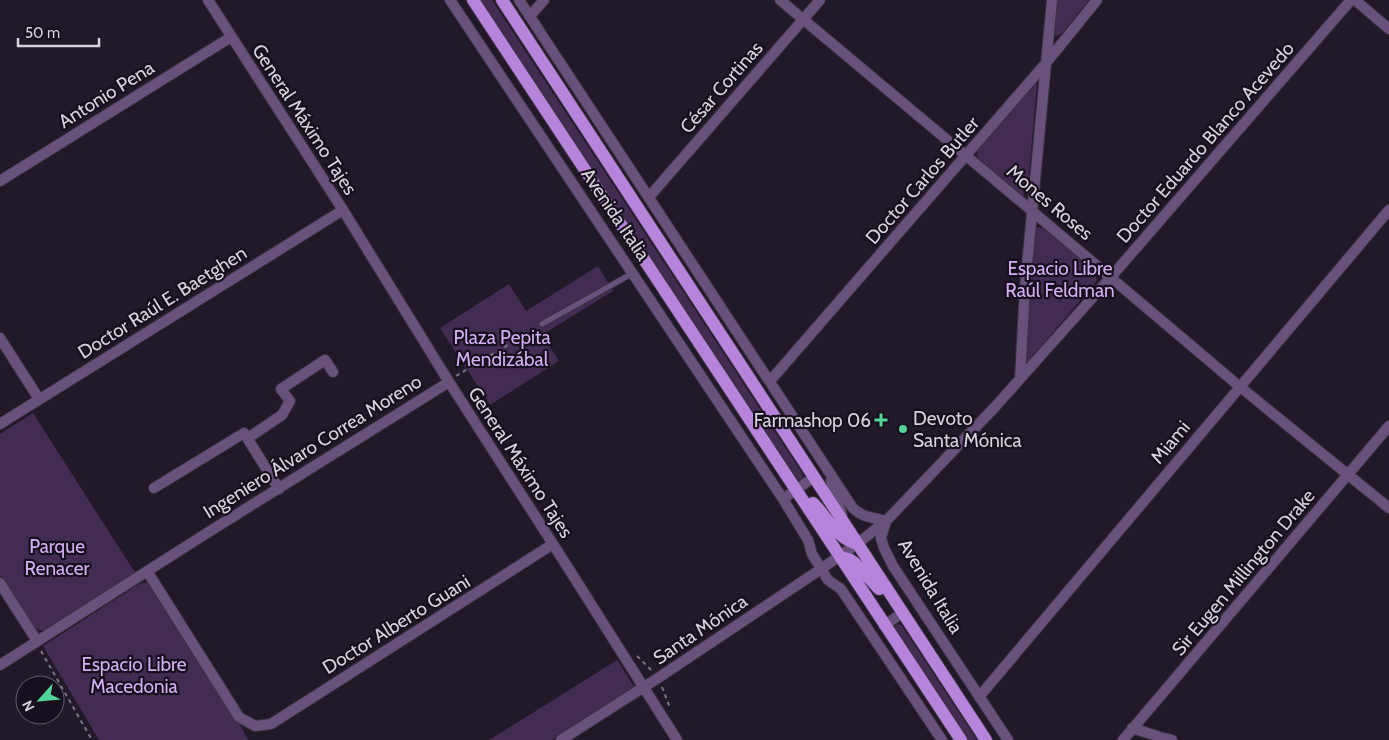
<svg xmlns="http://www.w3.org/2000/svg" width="1389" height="740" font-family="Cabin,sans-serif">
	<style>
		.green { fill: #422c52 }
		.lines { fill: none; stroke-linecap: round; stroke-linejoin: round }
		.service-casing { stroke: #3b3241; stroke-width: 7 }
		.minor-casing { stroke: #3b3241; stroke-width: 12 }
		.primary-casing { stroke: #3b3241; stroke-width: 14 }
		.path { stroke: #7d7583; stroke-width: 2; stroke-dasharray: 4 4; stroke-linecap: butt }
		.service { stroke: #68517b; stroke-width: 5 }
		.minor { stroke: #68517b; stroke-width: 10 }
		.primary { stroke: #b684db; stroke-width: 12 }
		.poi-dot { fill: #52d397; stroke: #180f1e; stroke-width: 2 }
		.labels { text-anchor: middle; stroke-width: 4.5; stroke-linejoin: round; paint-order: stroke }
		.street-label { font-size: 19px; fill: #d8d2dd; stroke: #180f1e }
		.park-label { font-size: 19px; fill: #d5aff3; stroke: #180f1e }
		.poi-label { font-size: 19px; fill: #d8d2dd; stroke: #180f1e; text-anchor: start }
	</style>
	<rect width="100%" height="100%" fill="#211828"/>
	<path class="green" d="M480,0h12l310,473 1,3 -2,4h-4z
		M1054,0h35l-27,33 -6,3 -3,-2z
		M1035,81l2,4 -9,99 -1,8 -5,4 -3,-1 -39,-33c-4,-5 -4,-10 0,-15l51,-64z
		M1037,227l8,1 49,42 3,10 -2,3 -68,80 -1,-2 -1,-20 10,-112z
		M598,266l15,25 -71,44 17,26 -69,44 -50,-77 69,-44 17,27z
		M33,413l103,161 -86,55c-9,3 -13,1 -19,-5l-31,-49v-141z
		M147,582l4,2 85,133 12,23h-149l-56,-94 96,-62z
		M899,624l3,2 75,114h-12l-71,-112 2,-3z
		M617,660l18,28 -83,52h-63z"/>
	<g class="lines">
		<g class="service-casing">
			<path id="service" d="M542,324l91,-51"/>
		</g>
		<g class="minor-casing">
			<path id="minor" d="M208,0l135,210 106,172 104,162 124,196
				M450,0l333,499 25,41 4,14 16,26 13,9 101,151
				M519,0l333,507c10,11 21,10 34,14
				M780,0l252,211 207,175 150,122
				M1355,0l34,29
				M530,16l14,-16
				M0,181l231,-144
				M649,197l171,-197
				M0,338l39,61
				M1020,379l5,-92 27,-287
				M770,381l276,-318 51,-63
				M0,424l343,-214
				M248,438l34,-23 8,-14 -9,-12 44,-29 8,12
				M831,481l11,34
				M154,488l90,-55 35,56
				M783,499l31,-22
				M886,521l-5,17 3,10 9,18 115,174
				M147,571l92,146 16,9 16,-2 282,-180
				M0,583l37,58
				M884,626l18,-13
				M0,665l207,-132 242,-151
				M979,697l410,-487
				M1132,728l28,9 12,3
				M561,740l97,-62 163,-109 36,-25 29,-23 108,-113 117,-131 240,-277
				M1123,740l266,-314"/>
		</g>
		<g class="primary-casing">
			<path id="primary" d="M473,0l488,740
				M502,0l484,740
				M813,503c15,15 23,35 44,41
				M840,557l9,2 6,4 24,26"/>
		</g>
		<path class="path" d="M456,376l80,-48
			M487,421c13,12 14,14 20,31
			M41,651l51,89
			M637,656l14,14
			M662,687l8,21"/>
		<use href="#service" class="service"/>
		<use href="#minor" class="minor"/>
		<use href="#primary" class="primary"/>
	</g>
	<g class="poi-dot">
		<path d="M878.5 412.5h5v5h5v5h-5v5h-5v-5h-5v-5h5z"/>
		<circle cx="903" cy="429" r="5"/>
	</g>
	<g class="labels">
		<g class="street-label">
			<text transform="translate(721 87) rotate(-49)" y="7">César Cortinas</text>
			<text transform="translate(106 94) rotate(-32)" y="7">Antonio Pena</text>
			<text transform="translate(305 119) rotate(57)" y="7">General Máximo Tajes</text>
			<text transform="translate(1205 142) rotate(-49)" y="7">Doctor Eduardo Blanco Acevedo</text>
			<text transform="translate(922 180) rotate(-49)" y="7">Doctor Carlos Butler</text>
			<text transform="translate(1050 202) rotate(40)" y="7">Mones Roses</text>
			<text transform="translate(616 214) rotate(56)" y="7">Avenida Italia</text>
			<text transform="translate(162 302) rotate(-32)" y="7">Doctor Raúl E. Baetghen</text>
			<text transform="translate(1170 442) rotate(-50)" y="7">Miami</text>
			<text transform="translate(312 446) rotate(-32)" y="7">Ingeniero Álvaro Correa Moreno</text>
			<text transform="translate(521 462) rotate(57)" y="7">General Máximo Tajes</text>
			<text transform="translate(1243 572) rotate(-50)" y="7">Sir Eugen Millington Drake</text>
			<text transform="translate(931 586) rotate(59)" y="7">Avenida Italia</text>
			<text transform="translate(396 624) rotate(-32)" y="7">Doctor Alberto Guani</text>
			<text transform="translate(700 629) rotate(-34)" y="7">Santa Mónica</text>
		</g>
		<g class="park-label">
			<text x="1060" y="275">Espacio Libre<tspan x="1060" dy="22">Raúl Feldman</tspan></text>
			<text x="502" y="344">Plaza Pepita<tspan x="502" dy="22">Mendizábal</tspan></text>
			<text x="57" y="553">Parque<tspan x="57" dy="22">Renacer</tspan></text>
			<text x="134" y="671">Espacio Libre<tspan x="134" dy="22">Macedonia</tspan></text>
		</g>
		<g class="poi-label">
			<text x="913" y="425">Devoto<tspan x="913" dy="22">Santa Mónica</tspan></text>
			<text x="871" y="427" text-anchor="end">Farmashop 06</text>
		</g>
	</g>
	<g transform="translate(40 700) rotate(243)"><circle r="24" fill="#180f1e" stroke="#655d6a"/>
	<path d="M0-4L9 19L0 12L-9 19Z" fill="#52d397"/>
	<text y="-8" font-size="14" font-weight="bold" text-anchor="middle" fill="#d8d2dd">N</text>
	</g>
	<path d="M18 38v8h81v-8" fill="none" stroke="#d8d2dd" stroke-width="2.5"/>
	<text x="25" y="38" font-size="15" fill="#d8d2dd" stroke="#180f1e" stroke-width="4" paint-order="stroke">50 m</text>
</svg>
